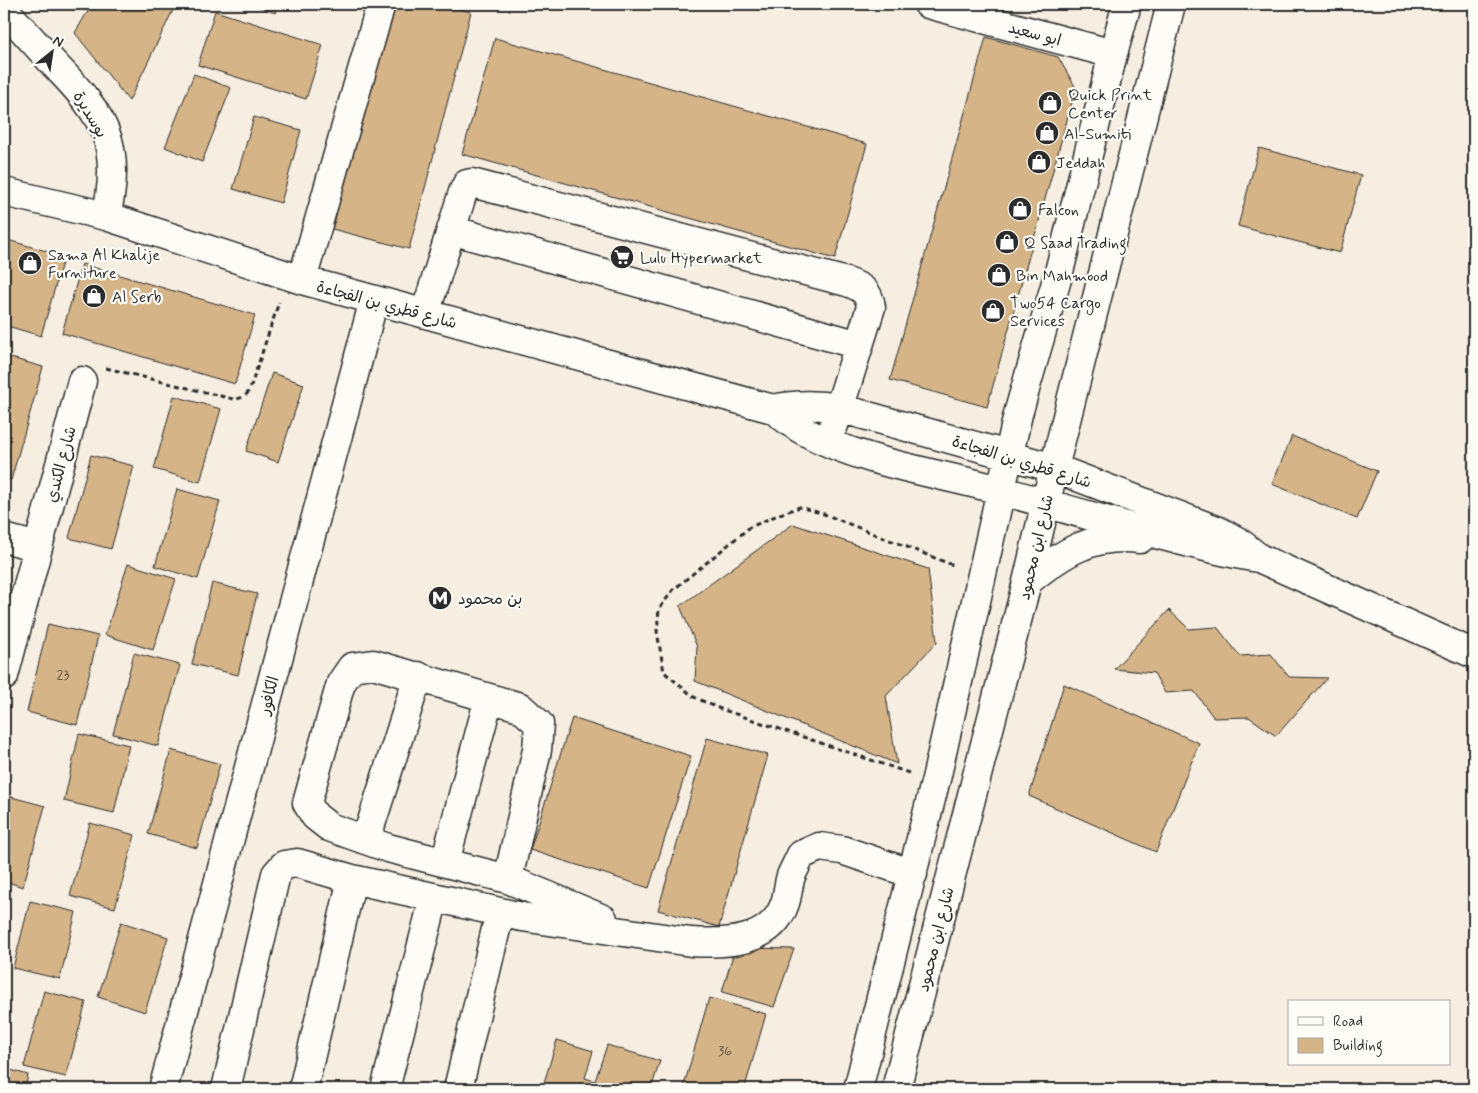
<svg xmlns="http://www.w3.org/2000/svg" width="1478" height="1093" font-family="Mynerve,'Playpen Sans Arabic',sans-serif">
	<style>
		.building { fill: #d5b488; stroke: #2b2b2b }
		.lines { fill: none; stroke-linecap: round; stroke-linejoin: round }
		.minor-casing { stroke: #2b2b2b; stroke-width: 31 }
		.path { stroke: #2b2b2b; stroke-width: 3; stroke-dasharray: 5 4; stroke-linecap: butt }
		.minor { stroke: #fdfcf7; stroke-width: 28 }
		.labels { text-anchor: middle; stroke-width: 4.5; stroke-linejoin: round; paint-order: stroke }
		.number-label { font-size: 14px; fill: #564d42 }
		.street-label { font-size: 16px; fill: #2b2b2b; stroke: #fdfcf7 }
		.poi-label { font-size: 16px; fill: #2b2b2b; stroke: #fdfcf7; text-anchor: start }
	</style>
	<rect width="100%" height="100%" fill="#f5eee1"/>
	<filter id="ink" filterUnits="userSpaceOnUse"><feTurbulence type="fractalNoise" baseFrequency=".02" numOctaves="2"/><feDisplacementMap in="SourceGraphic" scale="10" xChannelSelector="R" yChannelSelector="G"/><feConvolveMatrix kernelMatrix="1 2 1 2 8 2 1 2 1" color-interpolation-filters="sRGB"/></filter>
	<g filter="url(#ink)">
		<path class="building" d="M92,4h84l-47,97 -54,-68z
			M253,4h25l-3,9z
			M391,4h50l30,8 -62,237 -77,-20z
			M215,11l108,34 -17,54 -108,-34z
			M986,37l72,20 18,31 -89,319 -97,-27z
			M495,38l372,106 -32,115 -373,-105z
			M194,74l37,14 -29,74 -37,-15z
			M254,117l47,13 -20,73 -48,-14z
			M1259,148l102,27 -21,78 -102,-27z
			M4,239l60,17 -23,80 -37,-11z
			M82,264l173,51 -20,69 -173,-51z
			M4,356l39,11 -32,113 -7,-2z
			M272,373l32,11 -26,78 -32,-11z
			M174,396l47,13 -21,73 -46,-13z
			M1292,436l85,35 -20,48 -85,-35z
			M91,455l43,11 -23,83 -42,-11z
			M177,489l43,12 -22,78 -43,-13z
			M793,524l135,45 9,73 -51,54 11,68 -202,-83 2,-34 -17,-41z
			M128,564l48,15 -23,71 -48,-15z
			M212,583l45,11 -19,81 -46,-11z
			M1169,610l20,19 28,-2 23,29 31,-2 18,23 38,1 -51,58 -27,-19 -35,1 -20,-27 -29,2 -11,-20 -40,-4z
			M48,624l50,12 -21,89 -50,-13z
			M134,653l46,12 -22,81 -45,-12z
			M1064,684l135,59 -43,109 -127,-56z
			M572,718l119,38 -42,132 -119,-38z
			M79,734l50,11 -15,68 -50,-12z
			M707,738l61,17 -49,172 -61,-17z
			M171,750l49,14 -23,84 -49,-14z
			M4,795l41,11 -22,81 -19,-6z
			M90,823l45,12 -20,73 -45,-12z
			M30,901l46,11 -16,67 -47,-11z
			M121,922l47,15 -23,75 -47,-15z
			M735,948l59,1 -20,58 -52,-15z
			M44,991l42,11 -20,75 -42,-10z
			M709,998l57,16 -21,73 8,2h-70z
			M557,1040l36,11 -8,27 10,3 12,-36 53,16 -9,28h-109z
			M4,1068l24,7 -3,14h-21z"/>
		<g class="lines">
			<g class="minor-casing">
				<path id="minor" d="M928,4l185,50
					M4,9c16,18 33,36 49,54 21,22 46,47 55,77 7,25 4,52 -2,76
					M4,192l102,24 196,64 471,129c10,8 20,16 31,22 62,34 139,42 206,62 52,15 104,30 157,44 30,8 61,17 92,21
					M451,230l408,115
					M302,280l79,-276
					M425,314l38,-122 4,-8 5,-1 375,99c14,5 22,9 24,25l-37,118
					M773,409c23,-5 44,-5 66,-1l215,60 165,63 20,11 20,16 215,96
					M4,538l34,9
					M1027,582c35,-29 65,-49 113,-43
					M4,676l78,-295
					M366,840l52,-164
					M445,862l44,-164
					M508,879l29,-129 2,-26 -19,-17 -147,-43 -21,3 -11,16 -34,120 8,13 14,11 59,21 120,31 95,40
					M163,1089l211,-789
					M226,1089l50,-215 8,-9 13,-2 55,16 170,38 169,25c35,2 81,1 94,-39 3,-9 3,-18 6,-27 3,-7 7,-14 10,-21l18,-8 23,3 71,24
					M303,1089l49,-210
					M385,1089l49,-191
					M458,1089l42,-177
					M858,1089l79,-314 81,-361 41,-142 54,-218 14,-50
					M896,1089l131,-507 27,-114 117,-464"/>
			</g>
			<path class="path" d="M106,368l127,31c8,0 13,-2 17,-10l29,-87
				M909,773l-191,-65 -24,-11 -30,-25 -7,-41 2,-22 14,-19 77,-63 30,-13 20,-7 24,7 131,52"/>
			<use href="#minor" class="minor"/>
		</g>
	</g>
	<defs>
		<g id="shop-disc" transform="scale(1.25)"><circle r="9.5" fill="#2b2b2b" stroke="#fdfcf7"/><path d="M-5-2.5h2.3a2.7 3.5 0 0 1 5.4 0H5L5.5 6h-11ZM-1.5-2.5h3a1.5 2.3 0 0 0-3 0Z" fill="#fff"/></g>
		<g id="supermarket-disc" transform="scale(1.25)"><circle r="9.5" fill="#2b2b2b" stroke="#fdfcf7"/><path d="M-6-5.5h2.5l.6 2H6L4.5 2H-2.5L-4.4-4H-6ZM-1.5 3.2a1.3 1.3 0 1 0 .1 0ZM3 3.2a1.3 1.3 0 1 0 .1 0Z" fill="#fff"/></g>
		<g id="metro-disc" transform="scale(1.25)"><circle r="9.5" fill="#2b2b2b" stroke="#fdfcf7"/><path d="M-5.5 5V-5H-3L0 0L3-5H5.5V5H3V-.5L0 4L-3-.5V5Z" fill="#fff"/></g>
	</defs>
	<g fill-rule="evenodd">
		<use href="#shop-disc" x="1050" y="103"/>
		<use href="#shop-disc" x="1047" y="133"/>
		<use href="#shop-disc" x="1039" y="162"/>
		<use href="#shop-disc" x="1020" y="209"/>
		<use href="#shop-disc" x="1007" y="242"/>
		<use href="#supermarket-disc" x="622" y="257"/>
		<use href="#shop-disc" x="30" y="263"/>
		<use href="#shop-disc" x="999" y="275"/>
		<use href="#shop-disc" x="94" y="296"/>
		<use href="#shop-disc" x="993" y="311"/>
		<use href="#metro-disc" x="440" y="598"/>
	</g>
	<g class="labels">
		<g class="number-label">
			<text x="63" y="679">23</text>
			<text x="725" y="1055">36</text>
		</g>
		<g class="street-label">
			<text transform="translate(1035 33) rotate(15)" y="6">ابو سعيد</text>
			<text transform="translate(91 114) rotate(59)" y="6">بوسديرة</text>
			<text transform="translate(387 304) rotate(15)" y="6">شارع قطري بن الفجاءة</text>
			<text transform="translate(1022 461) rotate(17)" y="6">شارع قطري بن الفجاءة</text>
			<text transform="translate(60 464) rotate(-75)" y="6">شارع الكندي</text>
			<text transform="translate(1035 547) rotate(-77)" y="6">شارع ابن محمود</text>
			<text transform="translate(268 695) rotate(-75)" y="6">الكافور</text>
			<text transform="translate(935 939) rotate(-76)" y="6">شارع ابن محمود</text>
		</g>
		<g class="poi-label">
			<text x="1068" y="100">Quick Print<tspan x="1068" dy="18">Center</tspan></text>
			<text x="1064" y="139">Al-Sumiti</text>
			<text x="1056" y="168">Jeddah</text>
			<text x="1038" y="215">Falcon</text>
			<text x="1024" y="248">Q Saad Trading</text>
			<text x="48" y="260">Sama Al Khalije<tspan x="48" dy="18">Furniture</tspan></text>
			<text x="640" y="263">Lulu Hypermarket</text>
			<text x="1016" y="281">Bin Mahmood</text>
			<text x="112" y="302">Al Serb</text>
			<text x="1010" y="308">Two54 Cargo<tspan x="1010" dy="18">Services</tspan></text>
			<text x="458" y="604">بن محمود</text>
		</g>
	</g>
	<rect width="1478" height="1093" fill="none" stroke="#fdfcf7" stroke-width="20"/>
	<rect x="10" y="10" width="1458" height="1073" fill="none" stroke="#2b2b2b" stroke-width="2" filter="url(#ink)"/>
	<rect x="1288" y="1000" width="162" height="65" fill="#fdfcf7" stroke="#a9a8a5"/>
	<rect x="1298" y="1017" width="25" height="8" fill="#fdfcf7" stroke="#a9a8a5"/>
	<text x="1333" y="1026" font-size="15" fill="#2b2b2b">Road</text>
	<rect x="1298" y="1038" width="25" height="15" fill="#d5b488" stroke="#a9a8a5"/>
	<text x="1333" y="1050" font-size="15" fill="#2b2b2b">Building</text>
	<g transform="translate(52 52) rotate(30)" stroke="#fdfcf7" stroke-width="4" paint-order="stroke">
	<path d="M0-4L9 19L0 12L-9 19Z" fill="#2b2b2b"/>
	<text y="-8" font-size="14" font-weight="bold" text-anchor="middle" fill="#2b2b2b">N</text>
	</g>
</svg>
